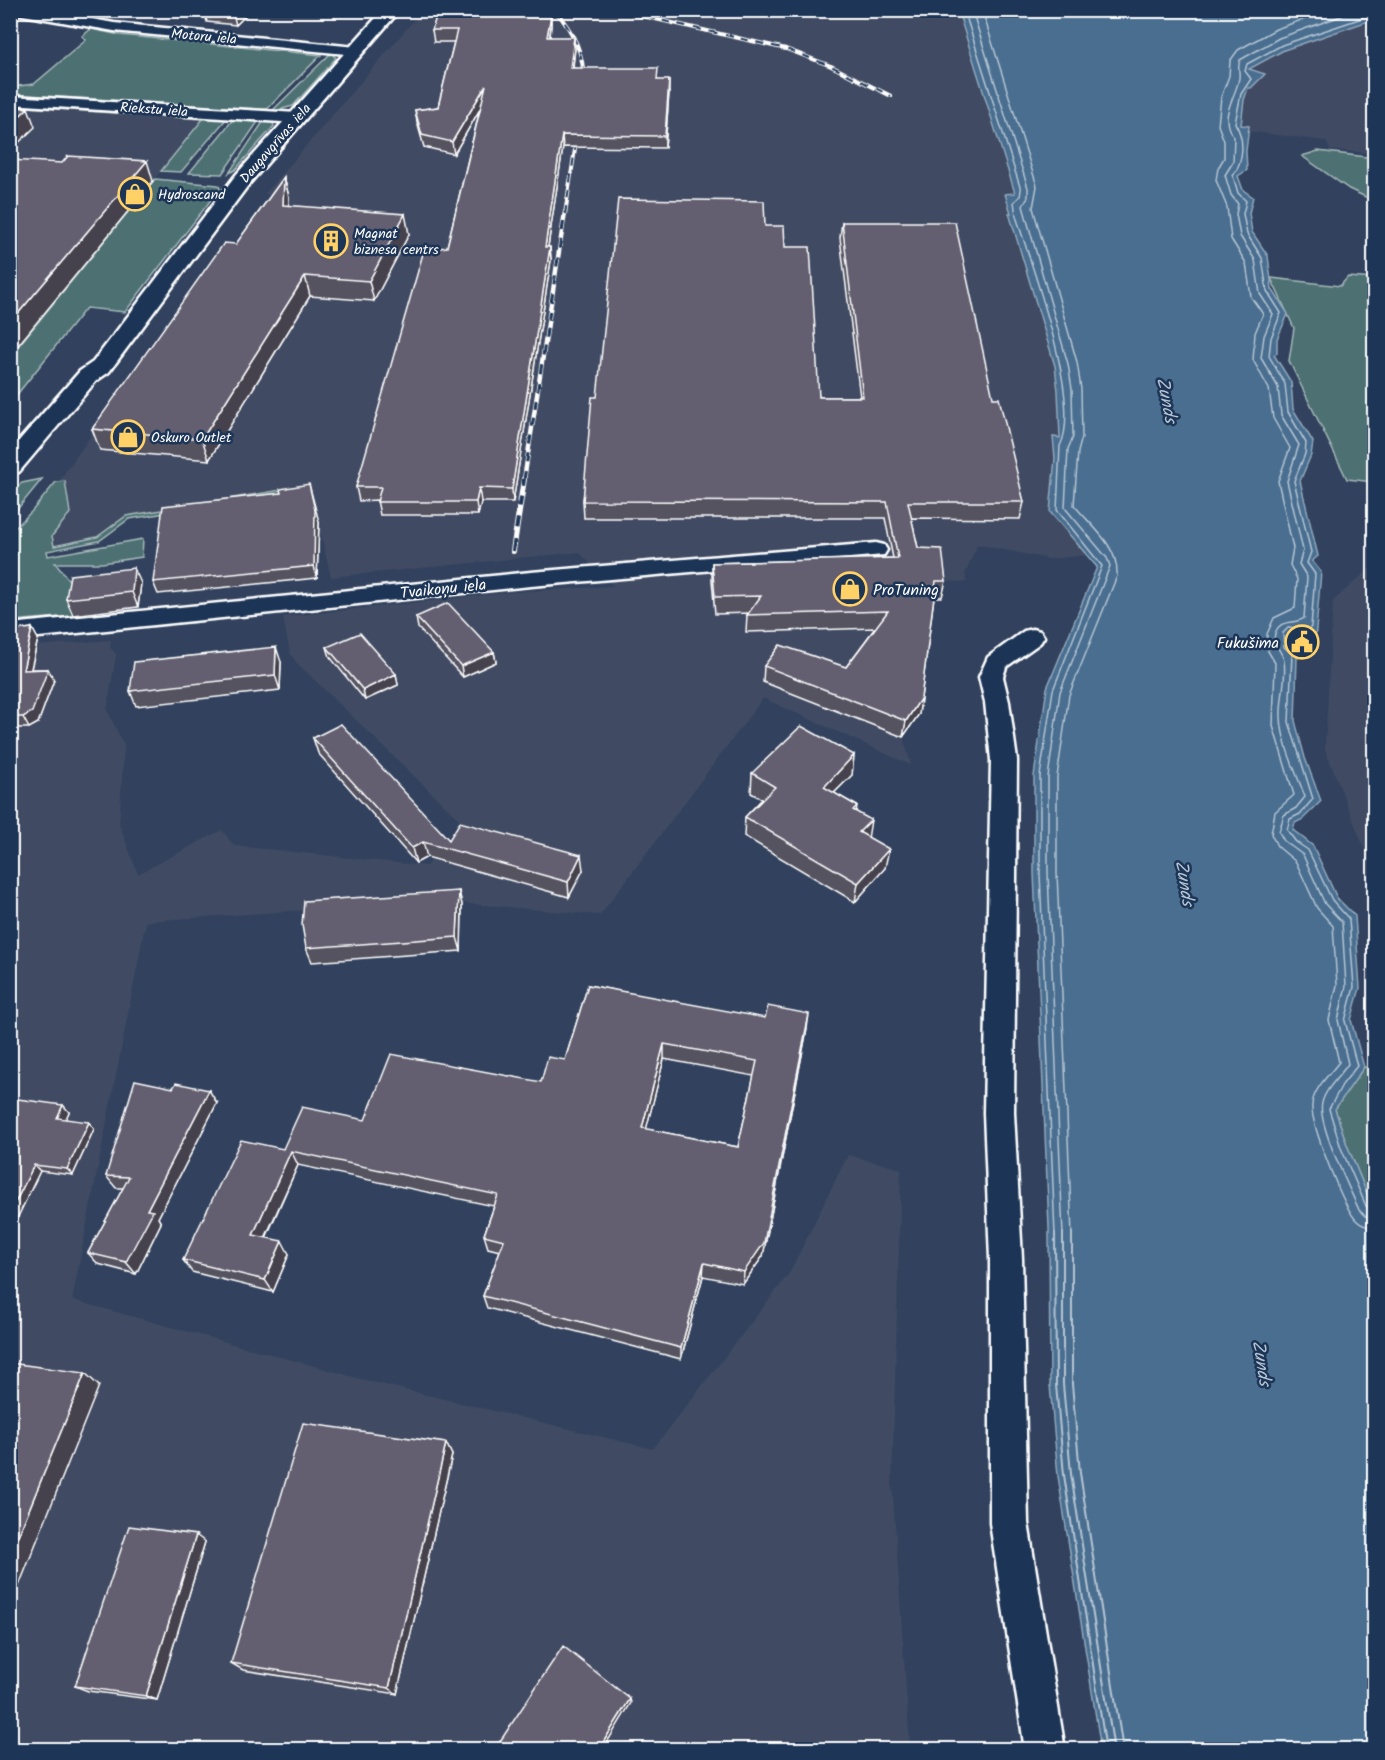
<svg xmlns="http://www.w3.org/2000/svg" width="1385" height="1760" font-family="Kalam,sans-serif">
	<style>
		.built { fill: #414b63 }
		.green { fill: #4d7173; stroke: #a6b8b9; stroke-width: 1.5 }
		.water { fill: #486e90; stroke: #91a8bc; stroke-width: 1.5 }
		.lines { fill: none; stroke-linecap: round; stroke-linejoin: round }
		.shore-far1 { stroke: #b6c5d3; stroke-width: 1.5 }
		.shore { stroke: #b6c5d3; stroke-width: 2 }
		.minor-casing { stroke: #fff; stroke-width: 5 }
		.secondary-casing { stroke: #fff; stroke-width: 5 }
		.minor { fill: #1d3557; fill-rule: evenodd }
		.secondary { fill: #1d3557; fill-rule: evenodd }
		.rail-far2-casing { stroke: #fff; stroke-width: 4 }
		.rail-far1-casing { stroke: #fff; stroke-width: 4.5 }
		.rail-casing { stroke: #fff; stroke-width: 6 }
		.rail-far2 { stroke: #1d3557; stroke-width: 2; stroke-dasharray: 8; stroke-linecap: butt }
		.rail-far1 { stroke: #1d3557; stroke-width: 3; stroke-dasharray: 9; stroke-linecap: butt }
		.rail { stroke: #1d3557; stroke-width: 4; stroke-dasharray: 11; stroke-linecap: butt }
		.wall { fill: #555260; stroke: #fff; stroke-width: 1.5; fill-rule: evenodd }
		.shaded-wall { fill: #45424e; stroke: #fff; stroke-width: 1.5 }
		.building { fill: #635f70; stroke: #fff; stroke-width: 1.5; fill-rule: evenodd }
		.labels { text-anchor: middle; stroke-width: 5; stroke-linejoin: round; paint-order: stroke }
		.far-street-label { font-size: 14px; fill: #fff; stroke: #1d3557 }
		.far-poi-label { font-size: 14px; fill: #fff; stroke: #1d3557; text-anchor: start }
		.street-label { font-size: 16px; fill: #fff; stroke: #1d3557 }
		.poi-label { font-size: 16px; fill: #fff; stroke: #1d3557; text-anchor: start }
		.water-label { font-size: 18px; font-style: italic; fill: #b6c5d3; stroke: #1d3557 }
	</style>
	<rect width="100%" height="100%" fill="#32425e"/>
	<filter id="ink" filterUnits="userSpaceOnUse"><feTurbulence type="fractalNoise" baseFrequency=".0167" numOctaves="2"/><feDisplacementMap in="SourceGraphic" scale="12" xChannelSelector="R" yChannelSelector="G"/><feConvolveMatrix kernelMatrix="1 2 1 2 8 2 1 2 1" color-interpolation-filters="sRGB"/></filter>
	<g filter="url(#ink)">
		<path class="built" d="M422,11h536l57,183h-10l6,19 -2,1 46,152 3,25 2,48 -6,-1 1,19 -5,55 37,43 -38,4 -73,-15v5l-11,24 1,9 -24,-1v16l-9,1 -14,116 -16,23 8,28 -148,-67 -163,217 -161,-14 -293,20 -74,379 300,82 281,67 136,-175 59,-119 53,14 -9,313 18,267h-899l-1,-1107 28,-3 -1,7 74,-6 -1,8 6,6 -9,56 17,36 -5,78 19,50 84,-44 12,16 192,20 39,-41 -169,-163 -6,-9 -7,-36 230,-25 101,-6 -35,-34 -248,25 -19,-81 -30,-2 -153,25 -30,22 -53,10 -2,-12 20,-27 -5,-30 5,-8 149,-211 29,1 43,-66 -20,-4z
			M1374,19v134l-44,-3 -4,-9 -78,-10 1,-5 -9,-1 4,-26 4,-12 16,-13 -16,-5 36,-19z
			M11,106l192,13 -192,236z
			M1374,565v308l-49,-124 8,-148z"/>
		<path class="green" d="M91,29l29,6 201,20 -54,54h-5l-251,-15v-7l23,-3 52,-44 -4,-4z
			M331,53l5,5 -43,48 -22,6z
			M10,104l218,13 -47,55 -20,-1 42,-52 -192,-13z
			M235,117l25,2 -38,55 -33,-1z
			M265,119l7,2 2,5 -39,44 -6,3z
			M1318,151l56,7v43l-25,-12 -47,-33z
			M155,179l63,6 2,3 -95,124 -39,-4 -75,94v-47z
			M1348,277l26,2v203l-27,-3 -58,-118 5,-33 -23,-50 69,8z
			M42,479l-31,38v-25l11,-9z
			M65,481l5,32 -18,23 2,10 43,-9 29,-21 155,-26 1,4 -153,25 -30,22 -52,10 1,5 95,-17 -1,18 -40,6h-47l22,27 -5,26 -61,5v-89l21,-21 24,-29z
			M1364,1067l10,2v142l-27,-66 -12,-36z"/>
		<path class="water" d="M958,11h416v8l-90,31 -35,19 16,5 -14,14h-3l-4,12 -3,25 8,1 -3,25 1,19 -9,6 5,14 10,7 -4,16 3,19 16,24 4,33 16,25 -11,25v14l-3,2 17,27 2,27 20,33 -2,13 -11,26 18,75 -6,5 9,11 -6,69 -6,-1v-4l-20,-3 1,13 19,2 1,-2 5,1 -1,7 -17,4 -2,63 10,37 16,43 -18,18 -8,4 -2,7 20,16 24,52 18,18 5,72 -9,32 13,47 -29,42 12,36 27,66v538h-273l-43,-273 -8,-91 -1,-157 -15,-355v-97l13,-88 50,-121 -47,-55 5,-54 -2,-21 7,1 -2,-47 -3,-25 -46,-153h2l-6,-19 10,-1z"/>
		<g class="lines">
			<path class="shore-far1" d="M964,10l57,180 -1,6 -6,6 2,14c15,49 67,186 44,230l-3,64 45,56 -49,124 -13,86v97l15,362
				M972,10l56,178v9l-5,9 45,158 4,25 1,48 -5,12 -3,59 42,50 3,8 -50,126 -12,85v96l15,362
				M982,10l55,176 -4,22 44,154 4,27 1,48 -4,15 -4,53c17,21 45,41 43,71l-48,119 -12,82v96l15,362
				M1330,10l-54,19 -38,21 -8,11 -1,15 -8,21 -3,28 6,16v17l-6,10 -2,12 11,27 4,32 15,24 5,34 12,17 -8,19 -2,27 16,29 4,29 17,30 -12,33 15,67 -3,17 7,14 -2,29 -21,10 -7,16 1,17 7,12 -2,63 21,69 -19,17 -4,22 6,12 19,16 21,46 16,18 4,59 -8,35 10,42c-9,12 -26,27 -27,43 -2,18 32,104 45,116 5,5 11,6 17,6
				M1358,10l-79,28 -39,22c-3,8 0,11 -1,18 -3,20 -22,39 -5,59l-1,25 -8,13 6,20 7,9 -2,10 4,22 15,24 5,34 13,20 -9,22 -3,22 17,29 3,28 18,30 -12,36 16,69 -4,14 8,13 -3,41c-8,7 -22,0 -28,13 -6,12 6,19 8,30 3,17 -4,38 -3,56 1,28 15,54 24,80l-9,11 -12,7 -5,17 5,9 19,14 22,49 17,18 4,64 -8,34 10,44c-8,12 -23,25 -26,39 -5,21 28,86 37,107l6,6 9,2
				M1374,14l-92,31 -35,19 -2,7 6,8 -10,15 -6,29c10,16 9,37 -2,53l5,17 8,8 -3,13 4,20 15,24 5,33 14,22 -10,25 -2,18 16,28 3,28 18,31 -1,11 -11,27 17,71 -4,11 8,11 -4,53 -3,3 -19,-3 -6,6 1,14 8,7 -3,68 24,77 -13,15 -10,5 -3,11 9,12 12,8 24,50 17,19 5,68 -9,34 12,45 -15,19 -13,24 12,39 25,58 8,5"/>
			<path class="shore" d="M1055,1233l1,152 8,90 42,275
				M1063,1233v151l8,90 43,276
				M1072,1233v151l8,89 43,277"/>
			<g class="minor-casing">
				<path id="minor" d="M11,10h32l71,13 242,24 7,4 -7,4 -242,-24 -97,-17z
					M10,96l287,17 8,5 -8,5 -287,-19z
					M876,543l8,2 3,5 -3,5 -353,31 -521,54v-16l521,-52z
					M1032,629l8,2 4,6 -4,6 -34,24 -3,10 6,25 8,58 -3,353 8,146 6,264 37,227h-40l-35,-227v-264l-6,-146 7,-353 -6,-58 -6,-25 9,-20 36,-26z"/>
			</g>
			<g class="secondary-casing">
				<path id="secondary" d="M383,10h17l-151,174 -140,188 -13,9 -77,91 -9,2v-23l70,-80 13,-9 142,-186z"/>
			</g>
			<use href="#minor" class="minor"/>
			<use href="#secondary" class="secondary"/>
			<g class="rail-far2-casing">
				<path id="rail-far2" d="M555,10c19,23 29,43 29,73
					M616,10l170,39 45,17 60,30
					M565,214l13,-84"/>
			</g>
			<g class="rail-far1-casing">
				<path id="rail-far1" d="M524,480l41,-268"/>
			</g>
			<g class="rail-casing">
				<path id="rail" d="M513,551l11,-72"/>
			</g>
			<use href="#rail-far2" class="rail-far2"/>
			<use href="#rail-far1" class="rail-far1"/>
			<use href="#rail" class="rail"/>
		</g>
		<path class="wall" d="M204,10h47l-15,15 -29,-3z
			M478,10l1,5h72v11l-1,11 25,11 -2,20 85,12 11,12 -4,56 -102,-1 -15,100h2l1,13 -38,242h-32l-3,13h-98l-3,-15 -18,1 -3,-14 91,-240 33,-138 -26,45 -30,-7 -7,-25 -2,-12 23,-3 16,-65h-20l-2,-12z
			M284,177l5,20 -1,9 121,28 -35,67 -64,-5 -101,164 -109,-10 -8,-21 144,-185z
			M842,222l151,176 31,104 -4,17 -109,-1 7,30 28,33 -4,16h-8l-15,117 -16,23 -140,-55 1,-16 82,1 29,-39 -129,4 1,-17 2,-2 -34,1 -3,-34v-17l181,-5 -8,-40h-301l-1,-17 14,-104 168,-171 20,21 34,150h41l-20,-159z
			M281,493l38,29 -2,56 -159,16 -5,-12z
			M141,583l-3,24 -65,8 -7,-16z
			M416,617l78,35 2,10 -33,15 -45,-49z
			M32,628l6,11 -7,30h17l6,11 -16,43 -9,5h-19v-97z
			M327,647l69,27 2,11 -33,15 -35,-43z
			M281,662l-1,28 -144,16 -6,-15z
			M313,738l136,102 134,30 -14,27 -142,-40 -11,6 -98,-110z
			M854,755l-2,20 -18,18 23,13 -1,6 12,25 17,31 -30,34 -111,-66 1,-19 17,-18 -11,-6 1,-20z
			M459,891l3,14 -1,46 -149,11 -6,-14z
			M588,985l219,44 -44,227 -20,28 -40,-8 -22,83 -194,-51 -4,-12 17,-45 -12,-3 -4,-13 10,-29 -196,-41 -32,73 23,16 -16,38 -81,-20 -9,-12 100,-111 82,-29 176,-38 24,-22zM664,1059l90,17 -16,71 -92,-18z
			M10,1098l59,14 -4,7 29,10 -21,46 -33,-4 -30,62z
			M217,1103l-59,115 3,5 -25,51 -38,-10 -10,-11 35,-65h-7l-10,-12z
			M446,1443l6,12 -55,239 -154,-24 -12,-7z
			M205,1542l-48,158 -69,-9 -13,-5z"/>
		<path class="shaded-wall" d="M232,10h19l-15,15z
			M476,10h2l1,9 -7,-4z
			M551,15v11l-3,22 -1,-11z
			M574,37l1,11 -4,31 -1,-11z
			M669,80v12l-4,56v-12z
			M486,85l1,12 -33,57 -2,-12z
			M28,108l7,19 -25,24v-26z
			M562,135l1,12 -17,112 -1,-12z
			M147,161l6,20 -143,174v-32z
			M284,177l5,20 -1,28 -5,-20z
			M405,214l4,20 -35,67 -5,-20z
			M550,247l1,13 -38,242 -1,-13z
			M305,276l5,20 -101,164 -7,-21z
			M309,484l10,38 -2,56 -3,-12z
			M479,488l2,14 -3,13 -2,-13z
			M134,568l7,15 -3,24 -6,-15z
			M32,628l6,11 -10,42 -5,-11z
			M276,647l5,15 -1,28 -5,-15z
			M494,652l2,10 -33,15 -2,-11z
			M48,669l6,11 -16,43 -9,5 -6,-11z
			M396,674l2,11 -33,15 -2,-10z
			M921,698l-2,16 -16,23 3,-16z
			M854,755l-2,20 -31,31 3,-19z
			M871,820l-3,19 -9,-7z
			M423,842l4,15 -11,6 -4,-15z
			M889,849l-4,19 -30,34 3,-19z
			M581,855l2,15 -14,27 -1,-15z
			M459,891l3,14 -1,46 -4,-14z
			M809,1014l-2,15 -44,227 -20,28 1,-12z
			M664,1044v15l-21,83 -1,-14z
			M209,1090l8,13 -59,115 3,5 -25,51 -10,-12 21,-52z
			M63,1105l6,7 -6,13 -6,-7z
			M89,1122l5,7 -21,46 -6,-6z
			M291,1151l7,14 -37,82 -8,-12z
			M34,1165l6,6 -30,62v-20z
			M282,1241l7,13 -16,38 -8,-12z
			M704,1263l-1,13 -22,83v-11z
			M85,1373l14,13 -89,222v-52z
			M446,1443l6,12 -55,239 -8,-6z
			M196,1535l9,7 -48,158 -11,-4z
			M630,1699l1,4 -28,46h-4z"/>
		<path class="building" d="M438,10h38l-4,5h79l-4,22h27l-4,31h88l-1,12h12l-4,56 -103,-1 -17,112h5l-38,242 -33,-1 -3,14h-99l4,-15h-25l68,-237 23,-3 39,-162 -34,57 -30,-7 -7,-25 23,-3 19,-77h-25z
			M10,107l18,1 -18,17z
			M68,156l79,5 -137,162v-163l52,3z
			M284,177l-1,28 122,9 -36,67 -64,-5 -103,163 -110,-10 132,-186 12,1z
			M618,199l146,2 1,25h19l1,21h25l9,150h44l-21,-175h113l38,176h6l25,104h-116l10,46 24,1 4,32h-10l-15,117 -15,23 -142,-55 16,-21 66,22 42,-56 -141,4 14,-19 -46,1 -3,-34 186,-5 -11,-56 -304,-1 9,-104h5z
			M309,484l6,26 -1,56 -161,16 10,-76 118,-13 -1,-4z
			M134,568l-2,24 -66,7 4,-24z
			M448,603l46,49 -33,14 -45,-49z
			M32,628l-9,42 25,-1 -16,43 -9,5h-13v-86z
			M360,633l36,41 -33,16 -36,-43z
			M276,647l-1,28 -145,16 4,-29z
			M341,724l108,116 11,-18 121,33 -13,27 -145,-40 -11,6 -99,-110z
			M801,726l53,29 -30,32 33,19 -4,4 18,10 -12,12 30,17 -31,34 -113,-66 30,-30 -23,-14z
			M459,891l-2,46 -151,11 -4,-23 2,-24z
			M588,985l177,33 3,-12 41,8 -45,229 -20,29 -40,-9 -23,85 -198,-52 21,-56 -20,-5 14,-40 -207,-44 -38,84 29,6 -17,39 -82,-20 58,-120 42,9 19,-42 63,13 26,-66 150,28 7,-25 17,3zM664,1044l93,17 -19,86 -96,-19z
			M135,1080l38,8 3,-5 33,7 -62,120 6,1 -27,51 -38,-9 41,-76 -23,-1z
			M10,1098l53,7 -6,13 32,4 -22,47 -33,-4 -24,48z
			M10,1363l75,10 -75,183z
			M303,1423l143,20 -57,245 -158,-25z
			M129,1526l67,9 -50,161 -71,-10z
			M563,1646l67,53 -31,50h-104z"/>
	</g>
	<defs>
		<g id="shop-ring" transform="scale(1.725)"><circle r="9.5" fill="#1d3557" stroke="#ffd166" stroke-width="1.5"/><path d="M-5-2.5h2.3a2.7 3.5 0 0 1 5.4 0H5L5.5 6h-11ZM-1.5-2.5h3a1.5 2.3 0 0 0-3 0Z" fill="#ffd166"/></g>
		<g id="building-ring" transform="scale(1.725)"><circle r="9.5" fill="#1d3557" stroke="#ffd166" stroke-width="1.5"/><path d="M-4-6H4V6H1V3H-1V6H-4ZM-2.5-4.3h1.7v1.8h-1.7ZM.8-4.3h1.7v1.8H.8ZM-2.5-1h1.7V.8h-1.7ZM.8-1h1.7V.8H.8Z" fill="#ffd166"/></g>
		<g id="civic-ring" transform="scale(1.725)"><circle r="9.5" fill="#1d3557" stroke="#ffd166" stroke-width="1.5"/><path d="M-.6-6.5H3V-4.5H.6V-3L4-1V1h2V6H-6V1h2V-1L-.6-3ZM-1.2 2.5V6h2.4V2.5Z" fill="#ffd166"/></g>
	</defs>
	<g fill-rule="evenodd">
		<use href="#shop-ring" x="135" y="194"/>
		<use href="#building-ring" x="331" y="241"/>
		<use href="#shop-ring" x="128" y="437"/>
		<use href="#shop-ring" x="850" y="589"/>
		<use href="#civic-ring" x="1302" y="642"/>
	</g>
	<g class="labels">
		<g class="far-street-label">
			<text transform="translate(204 36) rotate(5)" y="5">Motoru iela</text>
			<text transform="translate(154 109) rotate(4)" y="5">Riekstu iela</text>
			<text transform="translate(275 143) rotate(-49)" y="5">Daugavgrīvas iela</text>
		</g>
		<g class="far-poi-label">
			<text x="158" y="199">Hydroscand</text>
			<text x="354" y="238">Magnat<tspan x="354" dy="16">biznesa centrs</tspan></text>
			<text x="151" y="442">Oskuro Outlet</text>
		</g>
		<g class="street-label">
			<text transform="translate(443 588) rotate(-6)" y="6">Tvaikoņu iela</text>
		</g>
		<g class="poi-label">
			<text x="873" y="595">ProTuning</text>
			<text x="1279" y="648" text-anchor="end">Fukušima</text>
		</g>
		<g class="water-label">
			<text transform="translate(1167 400) rotate(79)" y="6">Zunds</text>
			<text transform="translate(1185 883) rotate(81)" y="6">Zunds</text>
			<text transform="translate(1262 1363) rotate(81)" y="6">Zunds</text>
		</g>
	</g>
	<rect width="1385" height="1760" fill="none" stroke="#1d3557" stroke-width="36"/>
	<rect x="18" y="18" width="1349" height="1724" fill="none" stroke="#fff" stroke-width="2" filter="url(#ink)"/>
</svg>
